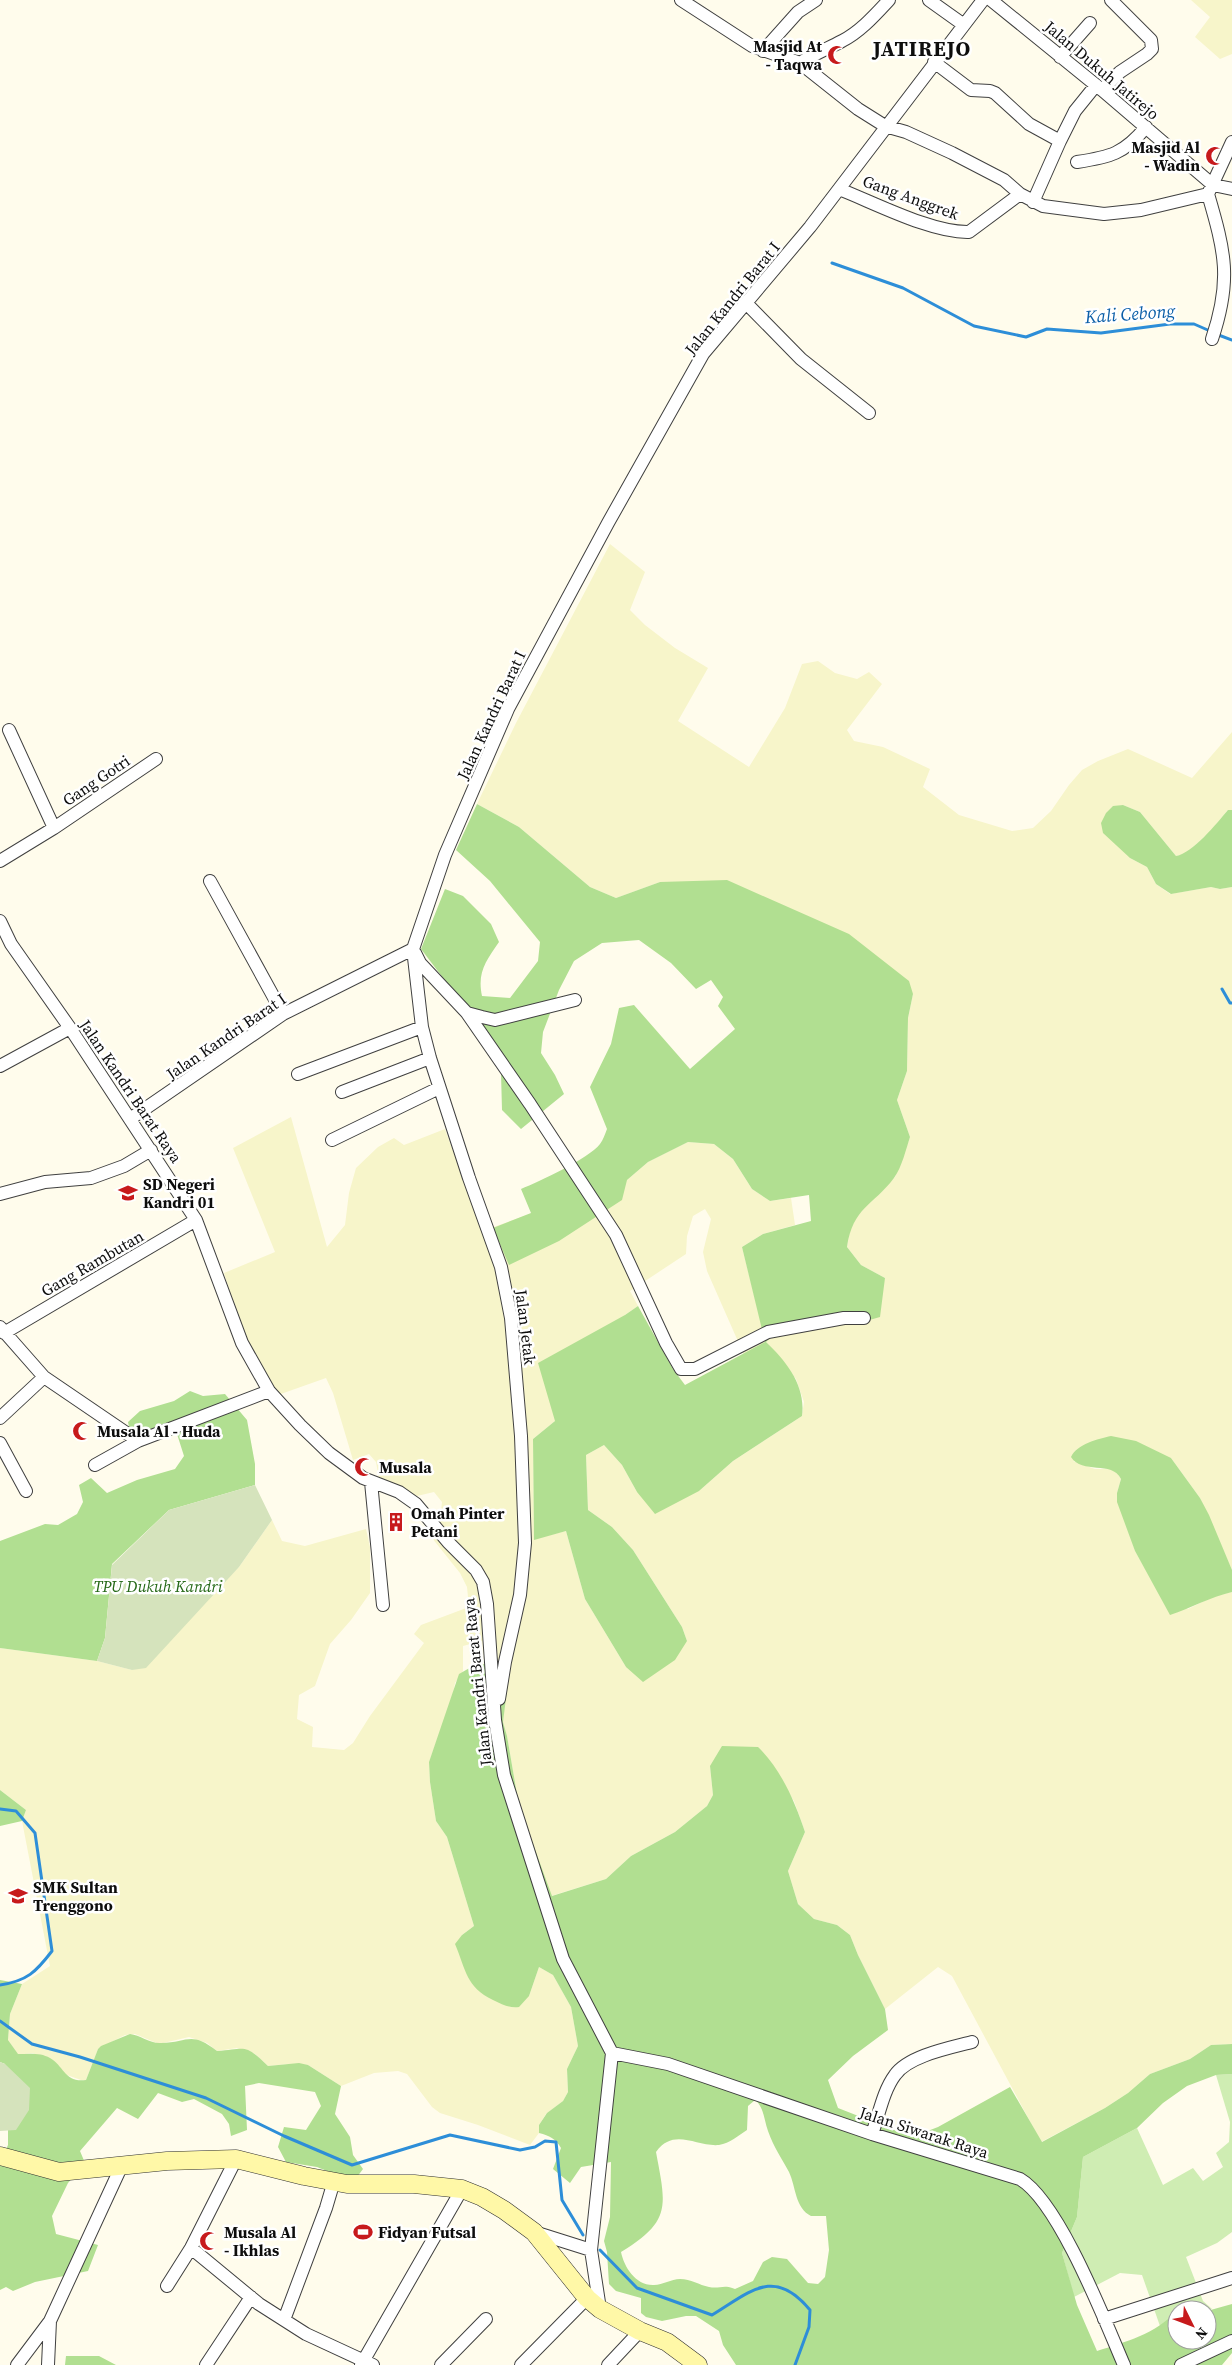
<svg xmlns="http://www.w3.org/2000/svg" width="1232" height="2365" font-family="'Source Serif 4',serif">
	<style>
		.farmland { fill: #f7f5ca; fill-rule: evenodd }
		.green { fill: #cfedb3 }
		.forest { fill: #b1df91; fill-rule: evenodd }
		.cemetery { fill: #d5e3bc }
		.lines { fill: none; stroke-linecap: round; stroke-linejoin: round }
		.stream { stroke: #2d8ed8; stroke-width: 3 }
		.street-casing { stroke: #404040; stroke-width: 14 }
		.secondary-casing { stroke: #2f2f2f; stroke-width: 19 }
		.street { stroke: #fff; stroke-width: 12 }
		.secondary { stroke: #fff8a7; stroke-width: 18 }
		.labels { text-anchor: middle; stroke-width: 5; stroke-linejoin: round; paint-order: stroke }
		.poi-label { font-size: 16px; font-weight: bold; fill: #0d0d0d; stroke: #fff; text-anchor: start }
		.street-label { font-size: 16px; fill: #0d0d0d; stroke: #fff }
		.park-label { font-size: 16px; font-style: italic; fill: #266918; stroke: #fff }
		.water-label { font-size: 18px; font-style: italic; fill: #0c5fa8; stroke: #fff }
		.district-label { font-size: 21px; font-weight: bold; letter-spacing: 1px; fill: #0d0d0d; stroke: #fff }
	</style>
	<rect width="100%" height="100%" fill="#fffcec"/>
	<path class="farmland" d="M1191,0h41v54l-12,5 -25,-22 15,-20z
		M610,544l35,28 -15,38 15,15 30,23 33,20 -30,53 71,46 36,-59 17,-44 16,-3 17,12 22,6 12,-7 13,12 -35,46 7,11 29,6 47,22 -7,18 36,28 53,16 21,-3 18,-17 18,-26 13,-15 16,-9 30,-12 64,29 40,-46v78l-5,1 -18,22 -24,21 -9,2 -36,-44 -17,-7 -10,2 17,51 17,9 9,17 14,10 41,-7 9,2 12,-2v683l-32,-72 -29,-40 -98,3 22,8h16l7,5 3,5 -4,14 18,58 20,35 33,23 26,-13 18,-4v452l-21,1 -21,14 -40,15 -22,19 -23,15 -64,34 -89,-166 -14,-9 -53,42 -27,-54 -8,-20 -13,-10 -23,-6 -16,-15 -10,-33 17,-39 -11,-31 -13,-21 -71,-14 3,29 -6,11 -32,26 -44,24 -25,23 -55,17 -32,-90 -12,-70 -4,-14 3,-34 -21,-24 -3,-23 -19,5v25l-8,12 -3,16 -23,63 1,20 6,39 11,16 27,89 -12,9 67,61 10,-29 14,8 18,32 7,39 -11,23 1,23 -5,9 -17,13 -7,11v8l-9,12 -52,-20 -38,-12 -8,-6 -25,-33 -9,-3 -24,2 -33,13 -33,-21 -19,-1 -21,2 -13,-12 -18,-6 -20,3 -10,-8 -18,-6 -30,7 -24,-10 -10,1 -27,14 -12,31h-5l-17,-6 -5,-8 -26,-13 -15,2 -10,-15 2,-26 12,-30 28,-18 -28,-145 4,-11 -26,-20v-142l97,13 35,9 107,-103 33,-47 10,21 23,5 61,-17 4,18v46l-19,27 -21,24 -15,42 -16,9 -2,24 16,8 -1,20 32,3 9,-7 17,-27 54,-73 -10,-9 7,-9 48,-18 -2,-20 -7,-14 -32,-40 12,-14 2,-17 -8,-10 -17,4 -38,-17 -3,-17 -7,-8 -16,6 -20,-67 -7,-15 -48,17 -33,-54 -21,-68 51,-21 -42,-104 58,-31 36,130 18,-22 4,-32 7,-25 22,-21 16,-9 10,7 41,-16 37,102 145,-51 21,-18 40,-20 26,2 19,15 19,30 18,12 21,-3 4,27 -32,9 -21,13 24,95 6,-6 94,-15 19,-43 -24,-13 -14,-18 3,-18 7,-14 38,-38 15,-40 -13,-37 10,-29 1,-53 5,-24 -253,-112 -44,16 -26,-11 -71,-60 -42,-23 39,-81zM705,1209l6,10 -8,33 4,19 37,84 22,-13 30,37 8,23 -2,14 -69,45 -34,30 -62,1 -15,-27 -18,-20 -18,10 2,55 24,17 21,23 49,77 5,14 -61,26 -41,-68 -19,-68 -32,8 -1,-100 22,-18 70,-106 13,-9 -8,-15 56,-37 1,-18 6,-20z"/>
	<path class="green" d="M1232,2074v158l-15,11 -31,14 17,44 9,8 -35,1 -12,14 -5,2 -18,-51 -22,-2 -46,24 -12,-44 15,-36 6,-60 54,-29 26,57 30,-17 10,13 20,-14 -7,-14 13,-11 1,-20 -14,-47z"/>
	<path class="forest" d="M477,804l42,23 71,60 26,11 44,-16 67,-2 122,54 60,47 4,13 -5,24 -1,53 -10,29 13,37c-4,12 -8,30 -16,41 -21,28 -41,29 -47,69l14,18 24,13 -5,39 -14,4 -94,15 -6,6c21,20 40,44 36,74l-69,45 -34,30 -44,23 -18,-22 -15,-27 -18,-20 -18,10 2,55 24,17 21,23 49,77 5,14 -12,19 -32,22 -17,-15 -41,-68 -19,-68 -32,9 -1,-101 22,-18 -17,-58 87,-48 13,-9 35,63 12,16 80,-43 -23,-95 21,-13 48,-13 -2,-26 -39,6 -18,-12 -19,-30 -19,-15 -26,-2 -40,20 -21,18 -5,20 -63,41 -50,24 -16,-37 38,-15 -10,-24c19,-8 67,-30 79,-45 3,-4 5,-10 7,-15l-17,-42 21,-43 8,-36 15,-3 56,64 45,-40 -17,-23 5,-9 -12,-17 -15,9 -25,-26 -32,-23 -37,3 -28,18 -15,29 -16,42 -2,21 14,22 9,19 -43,35 -19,-19 -1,-37 -13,-36 -67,-88 24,-60 18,7 28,28 8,18c-13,19 -22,30 -17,54l28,2 28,-37 2,-19 -50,-61 -34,-31z
		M1123,805l17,7 36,44c17,-3 40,-32 52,-46h4v77l-12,2 -9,-2 -40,7 -15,-10 -9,-17 -17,-9 -27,-25 -2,-10 5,-10 7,-7z
		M190,1391l13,5 22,-2 22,26 8,44v21l-86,25 -57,54 -7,74 -8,23 -97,-13v-107l45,-17 13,1 19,-11 6,-12 -4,-17 12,-7 16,15 30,-13 38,-11 9,-13 -7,-22 -25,8 -22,-10 -2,-10 12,-11 34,-10z
		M1111,1436l25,5 35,17 29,40 9,17 23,55v22c-22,5 -41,16 -62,23l-35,-64 -18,-49v-9l4,-14c-9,-19 -39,-4 -50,-22 6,-13 27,-18 40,-21z
		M485,1664l11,13 12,5 -5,40 4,14 12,70 33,90 54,-17 25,-23 44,-24 32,-26 6,-11 -3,-29 12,-20 36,1c23,22 37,55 47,85l-17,39 10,33 16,15 23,6 13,10 8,20 27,54 3,21 -35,26 -25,24 10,28 74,29 26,-10 72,-40 32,55 63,-34 23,-15 22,-19 40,-15 21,-14 21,-1v30l-16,1 -29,11 -24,17 -26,25 -54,29 -6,60 -15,36 15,52 20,46c28,-9 59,-17 79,-40l1,29h30v-29l25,-7v49l-10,12h-486l-13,-20 -4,-14 -23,-15h-10l-24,5 -16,-4 -5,-4v-15l-25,-7 -7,-7 -2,-32 -3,-11 6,-24 1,-55 -30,5 -11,16 -17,-14 8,-21c-6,-10 -11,-12 -22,-15v-8l8,-12 16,-12 5,-9 -1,-23 11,-23 -7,-39 -18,-32 -14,-8 -10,29 -10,11c-10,1 -16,-2 -26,-7 -27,-13 -27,-30 -38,-56l7,-9 12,-9 -27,-89 -11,-16 -6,-39 -1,-20 30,-88 14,-8zM755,2100c9,7 9,20 13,31 6,17 13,26 21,41 7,15 6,36 22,44h15l3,34 -4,27 -7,7 -10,-1 -21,-24 -15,-2 -9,5 -10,19 -18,8c-11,-5 -15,0 -26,-2 -10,-2 -18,-8 -29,-8 -9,0 -17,6 -26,6 -18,1 -30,-18 -33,-33 51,-31 45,-46 35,-100 18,-25 40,-5 63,-7 11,-2 19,-9 28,-15l1,-24z
		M0,1790l26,20 -4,11 -22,5z
		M0,1980l22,4 -12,30 -2,26 10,14c10,0 22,-2 32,4 14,8 15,25 36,22l12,-31 3,-3 29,-12c10,1 21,10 31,9 27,0 29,-13 56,8 30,-2 27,-8 51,15l31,-3 9,2 33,21 -6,28 15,23 3,18 10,14 -6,8 -20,-2 -20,-8 -31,-5 -8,-15 6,-20 22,3 15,-24 -6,-14 -56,-9 -14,3 2,44 -16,6 -2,-12 -7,-10 -28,-15 -12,3 -24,-9 -20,26 -21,-11 -37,43 5,12 -17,20 -16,33 4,18 42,11 -10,26 -53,11 -22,9 -7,-4 -6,3v-127l8,-18v-15h8l-11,-66 -5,-2z
		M66,2356h33l17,9h-51z"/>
	<path class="cemetery" d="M255,1485l17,35 -33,47 -93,101 -14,2 -35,-9 8,-23 7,-73 57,-55z
		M0,2062l5,2 25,24 -1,22 -13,20 -16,1z"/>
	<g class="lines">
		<path class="stream" d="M832,263l71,25 71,38 52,11 21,-8 54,4 69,-9h24l16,7
			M1216,334l16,6
			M1222,989l8,14h2
			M0,1809l16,2 19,22 17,118c-16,21 -25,30 -52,34
			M0,2021l32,23 48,13 126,41 78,38 68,29 98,-30 70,15 15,-3 10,-6 11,1 6,58 21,35
			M600,2250l37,38 75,27c38,-23 62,-49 98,-5l-1,17 -14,38"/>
		<g class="street-casing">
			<path id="street" d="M681,0l71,46 48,17 58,46 27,17 21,6 46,21 52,27 16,14 23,12 61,8 37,-4 67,-16
				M929,0l35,25
				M991,0l111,90 111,95 19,4
				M763,51l35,-39 18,-12
				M1060,57l30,-34
				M934,62l37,28 19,1 5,2 34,31 31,17 -27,61
				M800,63c14,-9 27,-14 42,-22 18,-9 33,-26 47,-41
				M1102,90l18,-18 27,-18 5,-5 -1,-9 -40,-40
				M1060,141l15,-30 21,-26
				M1077,162c33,-5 47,-8 69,-35
				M839,189c36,14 93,44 130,43l51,-38
				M747,304l54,55 68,54
				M1212,339c20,-59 13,-87 -4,-145l24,-52
				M9,730l45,98
				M0,861l54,-33 102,-69
				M210,881l73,133
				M0,921l11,23 59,84 126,192 46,123 27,48 31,34 29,28 34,25 36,14 17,12 32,38 28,28 7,12 4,22 8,116 9,55 59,184 49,94
				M413,949l9,78 8,31 39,120 32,89 10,51 10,118 4,107 -5,52 -15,67 -6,37
				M415,953l5,10 47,50 15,4 13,3 80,-20
				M467,1013l63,91 86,131 50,108 15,26h14l73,-37 76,-14h20
				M0,1066l70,-38
				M298,1074l124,-47
				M342,1092l88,-34
				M130,1119l153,-105 130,-65 32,-94 63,-146 100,-186 95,-169 107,-127 173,-227
				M332,1140l107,-52
				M0,1194l45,-12 46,-4 33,-12 27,-16
				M0,1327l44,50 94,64 131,-50
				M4,1333l192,-113
				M0,1418l44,-41
				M0,1443l26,48
				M95,1465l43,-24
				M371,1482l12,123
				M612,2053l56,11 204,70 148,45c39,23 85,142 104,186
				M872,2134c7,-19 11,-43 23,-59 13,-19 54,-27 77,-33
				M534,2232l57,18
				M191,2248l68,56 47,30 67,31
				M167,2286l24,-38 45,-89
				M600,2309l-9,-59 21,-197
				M1104,2319l128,-41
				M284,2320l42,-112 8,-27
				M17,2365l33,-44 72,-156
				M48,2365l2,-44
				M206,2365l45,-68
				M361,2365l101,-176
				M441,2365l45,-46
				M521,2365l66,-67
				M608,2365l32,-34
				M1181,2365l51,-24"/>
		</g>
		<g class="secondary-casing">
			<path id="secondary" d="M0,2156l59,16 108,-11 69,-2 68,17 43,8h67l48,5 20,8 22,13 30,22 53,66 13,11 40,22 27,11 31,23"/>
		</g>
		<use href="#street" class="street"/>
		<use href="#secondary" class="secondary"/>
	</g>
	<defs>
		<g id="mosque-bare" transform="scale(1.5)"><path d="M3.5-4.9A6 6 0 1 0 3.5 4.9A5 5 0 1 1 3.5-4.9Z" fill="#c71a1c" stroke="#fff" stroke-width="2.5" paint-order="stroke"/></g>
		<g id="school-bare" transform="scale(1.5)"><path d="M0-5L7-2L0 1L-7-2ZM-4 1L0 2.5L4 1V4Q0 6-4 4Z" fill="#c71a1c" stroke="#fff" stroke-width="2.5" paint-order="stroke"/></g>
		<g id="building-bare" transform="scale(1.5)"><path d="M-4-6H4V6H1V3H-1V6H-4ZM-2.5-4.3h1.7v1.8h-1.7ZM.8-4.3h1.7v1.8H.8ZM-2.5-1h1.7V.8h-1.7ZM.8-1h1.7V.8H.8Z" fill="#c71a1c" stroke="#fff" stroke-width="2.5" paint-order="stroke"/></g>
		<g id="stadium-bare" transform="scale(1.5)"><path d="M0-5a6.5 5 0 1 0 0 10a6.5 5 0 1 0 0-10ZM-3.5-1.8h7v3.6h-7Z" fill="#c71a1c" stroke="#fff" stroke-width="2.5" paint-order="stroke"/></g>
	</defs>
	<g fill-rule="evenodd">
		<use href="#mosque-bare" x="837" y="55"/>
		<use href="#mosque-bare" x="1215" y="156"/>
		<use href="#school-bare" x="128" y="1193"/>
		<use href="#mosque-bare" x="82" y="1431"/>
		<use href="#mosque-bare" x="364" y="1467"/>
		<use href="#building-bare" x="396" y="1522"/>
		<use href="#school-bare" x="18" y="1896"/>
		<use href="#stadium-bare" x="363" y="2232"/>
		<use href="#mosque-bare" x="209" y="2241"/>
	</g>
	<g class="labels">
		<g class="poi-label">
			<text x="822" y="52" text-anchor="end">Masjid At<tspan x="822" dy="18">- Taqwa</tspan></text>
			<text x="1200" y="153" text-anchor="end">Masjid Al<tspan x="1200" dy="18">- Wadin</tspan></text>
			<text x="143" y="1190">SD Negeri<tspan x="143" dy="18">Kandri 01</tspan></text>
			<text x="97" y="1437">Musala Al - Huda</text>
			<text x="379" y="1473">Musala</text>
			<text x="411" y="1519">Omah Pinter<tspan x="411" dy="18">Petani</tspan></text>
			<text x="33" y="1893">SMK Sultan<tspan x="33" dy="18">Trenggono</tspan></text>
			<text x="224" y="2238">Musala Al<tspan x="224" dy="18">- Ikhlas</tspan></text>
			<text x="378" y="2238">Fidyan Futsal</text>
		</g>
		<g class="street-label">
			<text transform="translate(1102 70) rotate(40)" y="6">Jalan Dukuh Jatirejo</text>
			<text transform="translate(911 197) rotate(20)" y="6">Gang Anggrek</text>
			<text transform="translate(732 298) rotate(-51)" y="6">Jalan Kandri Barat I</text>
			<text transform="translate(491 715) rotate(-65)" y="6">Jalan Kandri Barat I</text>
			<text transform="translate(96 780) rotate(-34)" y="6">Gang Gotri</text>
			<text transform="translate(226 1036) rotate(-34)" y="6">Jalan Kandri Barat I</text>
			<text transform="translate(131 1091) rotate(56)" y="6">Jalan Kandri Barat Raya</text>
			<text transform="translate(92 1263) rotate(-30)" y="6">Gang Rambutan</text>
			<text transform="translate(526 1327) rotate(83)" y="6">Jalan Jetak</text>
			<text transform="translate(477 1682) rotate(-96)" y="6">Jalan Kandri Barat Raya</text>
			<text transform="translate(924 2132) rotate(18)" y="6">Jalan Siwarak Raya</text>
		</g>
		<g class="park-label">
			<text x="158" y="1592">TPU Dukuh Kandri</text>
		</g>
		<g class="water-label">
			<text transform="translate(1130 314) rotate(-4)" y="6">Kali Cebong</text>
		</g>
		<g class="district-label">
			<text x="922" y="56">JATIREJO</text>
		</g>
	</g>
	<g transform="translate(1192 2325) rotate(132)"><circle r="24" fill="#ffffff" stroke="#9e9e9e"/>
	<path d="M0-4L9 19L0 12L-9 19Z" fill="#c71a1c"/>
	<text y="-8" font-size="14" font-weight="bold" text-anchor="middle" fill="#0d0d0d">N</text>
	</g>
</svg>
